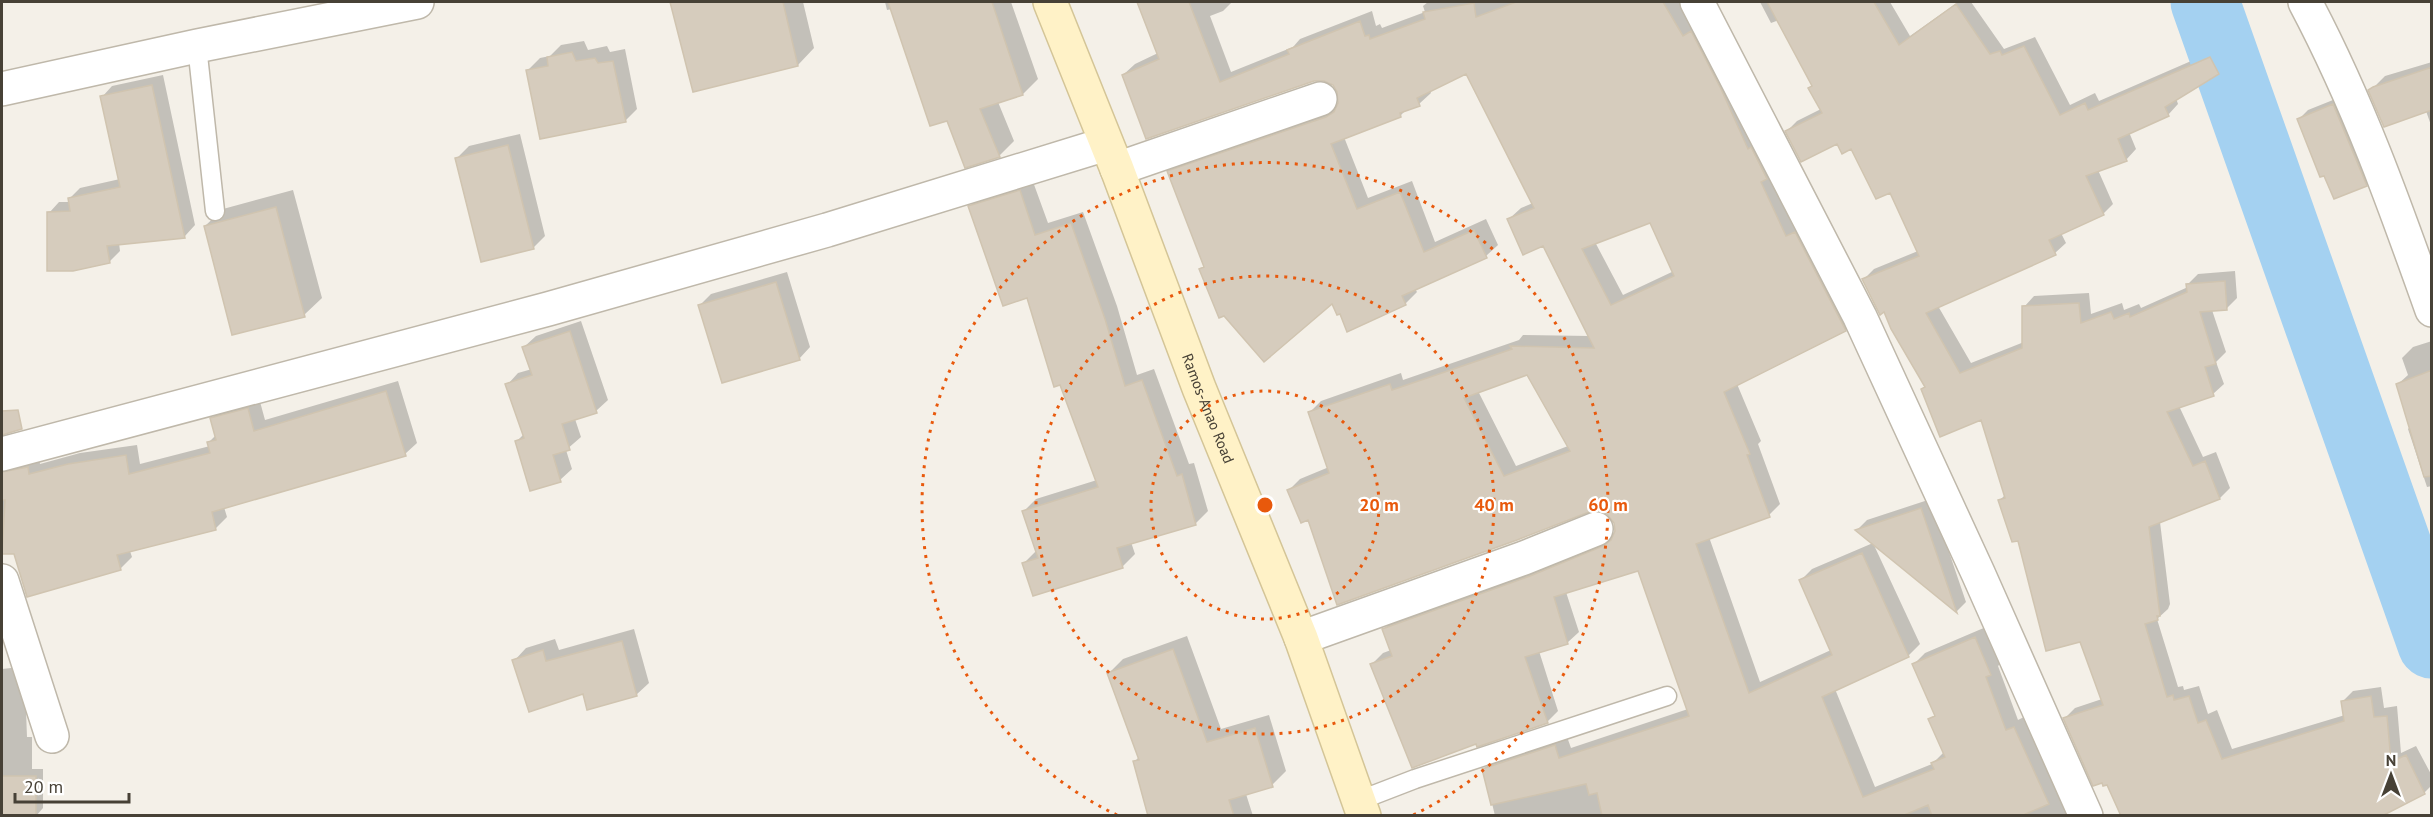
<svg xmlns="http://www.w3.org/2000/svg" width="2433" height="817" font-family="'PT Sans',sans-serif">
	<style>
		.shadow { fill: #0003; fill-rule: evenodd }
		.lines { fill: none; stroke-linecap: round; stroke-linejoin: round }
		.river { stroke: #a4d1f1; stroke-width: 69 }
		.building { fill: #d6ccbd; stroke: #d0c4b0; stroke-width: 1.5; fill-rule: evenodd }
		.service-casing { stroke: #bfb8aa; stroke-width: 21 }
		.minor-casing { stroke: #bfb8aa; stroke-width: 36 }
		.secondary-casing { stroke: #d4c597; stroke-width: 36 }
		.service { stroke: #fff; stroke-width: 18 }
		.minor { stroke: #fff; stroke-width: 33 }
		.secondary { stroke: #fff2c7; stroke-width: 33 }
		.ring { fill: none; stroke: #e8590c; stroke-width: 3; stroke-dasharray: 3 6 }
		.labels { text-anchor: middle; stroke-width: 4.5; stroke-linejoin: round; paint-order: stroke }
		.street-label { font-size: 15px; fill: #474136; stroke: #fff }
		.centre { fill: #e8590c; stroke: #fff; stroke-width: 3 }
		.ring-label { font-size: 18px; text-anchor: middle; font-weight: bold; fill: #e8590c; stroke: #fff; stroke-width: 4.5; stroke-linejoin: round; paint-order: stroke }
	</style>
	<rect width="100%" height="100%" fill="#f4f0e8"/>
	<path class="shadow" d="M672,2h131l11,46 -16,17 -104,25z
		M885,2h126l27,77 -15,15 -25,8 16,39 -15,15 -51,-37 -56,-110 -5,1z
		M1139,2h93l-9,9 -13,5 21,56 62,-25 7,-8 72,-28 4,15 4,-2 2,4 43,-16 -2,-6 5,-4h253l175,317 -11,11 -108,54 24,57 -3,3 22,60 -11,11 -60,22 51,145 71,-32 -30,-70 11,-11 61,-26 -16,-13 10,-10 64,-21 35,103 -9,9 -84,-68 47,101 -12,12 -73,33 40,98 57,-23 12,-12 -14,-33 6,-5 -22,-50 11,-11 61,-26 16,35 -4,4 20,54 8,-4 43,100h-574l-11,-47 11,-11 71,-24 5,14 117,-39 -50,-140 -72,23 13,40 -12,11 -28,8 19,60 -11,11 -175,-58 11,-11 8,-3 -7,-21 11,-11 148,-53 71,-29 1,-15 -6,-8 -10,-4 -290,9 -20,-28 11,-11 29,-12 -19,-55 11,-11 80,-28 2,7 116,-40 4,-5 67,1 -46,-91 -35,-26 12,-11 12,-5 -66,-131 -37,18 1,3 -12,11 -12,5 -7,7 -56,21 24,61 44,-17 23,61 51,-23 12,26 -12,11 -71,33 2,3 -12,12 -64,8 -9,-11 -131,-32 4,-4 -36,-93 12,-12 157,-54 1,-14 -5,-8 -10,-5 -10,1 -167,57 -24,-62 12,-11 23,-11zM1651,221l23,50 -51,24 -28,-53zM1528,373l40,73 -52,20 -38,-75z
		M1760,2h130l20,34 48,-34h13l33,47 31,-12 35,68 25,-12 4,8 122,-53 7,14 -10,10 -42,26 2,6 -10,11 -39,17 7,17 -10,11 -28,10 15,34 -10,10 -42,19 5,10 -11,10 -117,53 33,57 53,-21v-35l10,-11 55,-3 2,21 31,-11 2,7 15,-6 2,4 47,-21v-3l10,-10 37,-3 2,27 -11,11 -14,1 14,42 -10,10 8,22 -11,10 -34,12 24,51 13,-5 14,36 -10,10 -60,24 10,82 -2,5 -11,10 21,68 5,-1 1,4 15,-4 9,28 9,-4 15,39 113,-34 -2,-14 10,-10 28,-4 3,21 13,-2 4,47 15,-7 16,30v9l-8,8 -39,20 -278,-30 -42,-65 10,-10 27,-9 -21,-59 -62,-101 -19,-39 6,-6 -24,-76 -60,-29 4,-3 -41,-76 -22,-30 11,-11 44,-18 -27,-60 -39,-44 -65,-16 10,-10 24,-12 -7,-24 -35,-65 -8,3z
		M584,41l4,9 19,-4 3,6 15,-3 12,60 -12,12 -97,-51 12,-12 10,-2 11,-11z
		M2432,62v66l-6,-17 -56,-20 15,-15z
		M163,75l32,150 -10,11 -66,7 1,8 -10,10 -61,-48 10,-11h11l-1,-3 11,-11 40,-9 -18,-82 10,-11z
		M2343,96l32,79 -9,9 -67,-65 9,-9z
		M520,134l25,102 -12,12 -76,-90 12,-12z
		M1032,179l16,44 35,-11 34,94 20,69 17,-6 35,95 5,-1 14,48 -12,12 -65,19 4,12 -12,12 -89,28 -10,-31 13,-13 -13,-39 12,-12 61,-19 -69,-184 -58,-89 12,-13z
		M293,190l29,108 -18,17 -99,-89 18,-17z
		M787,272l23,75 -11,12 -99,-54 11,-11z
		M581,321l27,79 -12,11 -21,8 6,18 -15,13 6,19 -12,11 -44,-38 8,-8 -17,-49 11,-12 14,-4 -8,-22 12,-11z
		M2432,341v145l-5,1 -19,-58 2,-2 -13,-42 11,-10 -6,-17 11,-11z
		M398,381l19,62 -12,11 -181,53 3,10 -11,11 -86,23 2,6 -11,11 -93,27 -13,-43 -13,-2v-86l37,-8 1,8 40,-11 57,-8 3,19 70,-18 -1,-4 7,-7 -4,-17 11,-11 36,-9 6,22z
		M634,629l15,54 -13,12 -52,-2 -70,-32 12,-13 29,-9 4,11z
		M1187,636l34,93 48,-14 17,56 -14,14 -26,9 7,22h-104l-15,-54 5,-5 -30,-84 14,-14z
		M20,667l5,17 2,53h5v32h11v39l-7,8 -34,-1v-146z"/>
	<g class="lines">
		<path class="river" d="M2205,2l227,642"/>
	</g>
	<path class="building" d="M670,2h113l15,64 -105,26z
		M888,2h104l31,93 -43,14 20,48 -35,11 -18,-47 -17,5z
		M1137,2h52l31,80 69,-28 -2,-4 73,-29 5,15 4,-1 1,4 55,-20 -2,-7 51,-9 2,14 40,-15h147l20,34 8,-5 30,58 27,60 3,-2 16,32 -6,3 25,54 9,-4 51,99 -122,61 26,62 -3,1 23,62 -74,27 53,149 83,-38 -33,-75 63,-27 47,104 -87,40 41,100 71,-28 -3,-6 14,-6 -17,-38 7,-3 -23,-52 63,-27 16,38 -5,2 20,53 8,-3 35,77 -28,12h-89l-4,-11 -26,11h-300l-5,-23 -8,2 -3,-11 -95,21 -9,-36 73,-24 4,13 130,-42 -51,-145 -84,26 14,47 -43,13 23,66 -71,24 -1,-3 -64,24 -42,-104 22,-8 -10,-27 148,-53 73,-30 8,-6 4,-9 -1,-8 -7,-9 -9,-4 -9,2 -72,28 -180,65 -29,-85 -7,3 -14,-33 42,-17 -21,-61 82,-28 2,6 120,-41 -2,-3 84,2 -51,-102 -20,9 -16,-36 27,-11 -68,-134 -49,24 3,8 -20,7 1,4 -70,27 26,65 43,-17 24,60 50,-22 13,28 -85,38 4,9 -59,27 -7,-18 -3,1 -5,-11 -68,58 -40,-46 -5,2 -20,-49 5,-2 -37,-96 159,-54 8,-5 4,-9 -1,-11 -4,-7 -9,-4h-10l-168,58 -24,-64 37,-16zM1650,223l24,53 -63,29 -29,-56zM1527,375l43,76 -66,25 -40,-78z
		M1767,2h107l25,43 57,-41 34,50 10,-3 2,4 22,-9 36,69 25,-12 3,7 122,-53 9,17 -54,33 4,9 -51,23 9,22 -41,15 18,39 -55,25 7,15 -130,58 34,60 62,-25v-42l57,-3 2,20 30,-11 3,7 15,-6 1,4 57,-25 -1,-8 39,-3 2,29 -27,2 16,52 -11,3 9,29 -47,16 26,54 12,-5 15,38 -71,28 11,89h-3l1,4 -13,4 22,73 6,-2 1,5 15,-4 9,27 8,-3 16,39 122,-38 -3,-20 30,-5 3,21 13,-1 4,46 15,-7 19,39 -43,22h-261l-14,-31 -4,1 -1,-3 -9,3 -30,-68 40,-13 -23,-63 -34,9 -28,-110 -6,1 -14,-42 7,-2 -24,-78 -41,17 -19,-48 4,-2 -34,-58 -7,-17 -4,3 -18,-36 57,-23 -29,-63 -14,6 -25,-50 -9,5 -5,-10 -36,18 -16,-31 37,-18 -14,-25 4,-2z
		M572,52l4,9 19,-3 3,5 15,-2 13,61 -86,17 -14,-69 22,-4 -1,-9z
		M2432,67v43l-48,17 -16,-37 5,-3z
		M152,85l33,153 -78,8 3,17 -37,8h-26v-59l23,-1 -2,-13 52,-11 -20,-91z
		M2333,104l34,82 -33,13 -10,-23 -4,1 -23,-58z
		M508,145l26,104 -53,13 -26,-104z
		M1020,190l15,45 36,-12 34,96 20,67 17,-6 35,96 5,-2 14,51 -79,23 6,20 -90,28 -11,-33 16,-5 -16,-47 76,-24 -38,-102 -6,2 -27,-89 -24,8 -35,-100z
		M276,207l29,110 -73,18 -28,-109z
		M776,282l24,78 -78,23 -24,-78z
		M570,331l27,82 -35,11 8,26 -17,5 8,27 -31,9 -15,-50 9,-3 -19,-54 27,-9 -10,-28z
		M2432,370v106l-8,1 -28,-93z
		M386,391l20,65 -194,56 4,18 -99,25 4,15 -94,27 -13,-43h-12l3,-54h-3v-28l26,-5 1,7 39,-10 58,-9 3,19 81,-21 -3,-11 9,-2 -6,-22 38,-10 6,23z
		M18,410l4,19 -20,6v-24z
		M1921,508l36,105 -102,-83z
		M622,641l15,55 -50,14 -4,-16 -54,18 -17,-52 31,-10 3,11z
		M1173,649l34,93 48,-14 18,59 -44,13 5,16h-86l-15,-55 6,-1 -32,-87z
		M2,776h34v40h-34z"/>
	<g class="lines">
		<g class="service-casing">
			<path id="service" d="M197,46l18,165
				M1358,801l57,-22 252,-83"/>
		</g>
		<g class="minor-casing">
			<path id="minor" d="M1697,2l163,315 118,256 108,243
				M2305,2c53,100 89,201 127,308
				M2,89l195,-43 220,-44
				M1117,169l203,-70
				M2,454l546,-145 279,-79 279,-86
				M2,581l50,155
				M1301,638l223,-80 72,-29"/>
		</g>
		<g class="secondary-casing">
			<g id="secondary">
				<path id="s1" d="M1050,2l67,167 82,219 102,250 63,178"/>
			</g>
		</g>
		<use href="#service" class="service"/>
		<use href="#minor" class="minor"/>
		<use href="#secondary" class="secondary"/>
	</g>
	<g class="ring">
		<circle cx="1265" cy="505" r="114"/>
		<circle cx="1265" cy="505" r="229"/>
		<path d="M1117 815A343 343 0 1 1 1413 815"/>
	</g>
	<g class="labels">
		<g class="street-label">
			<text dy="5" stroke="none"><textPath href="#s1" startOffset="436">Ramos-Anao Road</textPath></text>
		</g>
	</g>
	<circle cx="1265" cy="505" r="9" class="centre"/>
	<g class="ring-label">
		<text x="1379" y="511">20 m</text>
		<text x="1494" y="511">40 m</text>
		<text x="1608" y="511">60 m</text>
	</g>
	<rect width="2433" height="817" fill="none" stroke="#474136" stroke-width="6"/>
	<g transform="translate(2391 775)" stroke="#ffffff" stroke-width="4.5" paint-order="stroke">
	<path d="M0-4.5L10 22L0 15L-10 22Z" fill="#474136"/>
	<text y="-9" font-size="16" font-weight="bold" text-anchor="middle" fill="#474136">N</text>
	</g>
	<path d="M15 793v9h114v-9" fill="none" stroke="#474136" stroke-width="3"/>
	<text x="24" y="793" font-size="18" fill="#474136" stroke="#ffffff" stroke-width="4.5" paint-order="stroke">20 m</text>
</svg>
